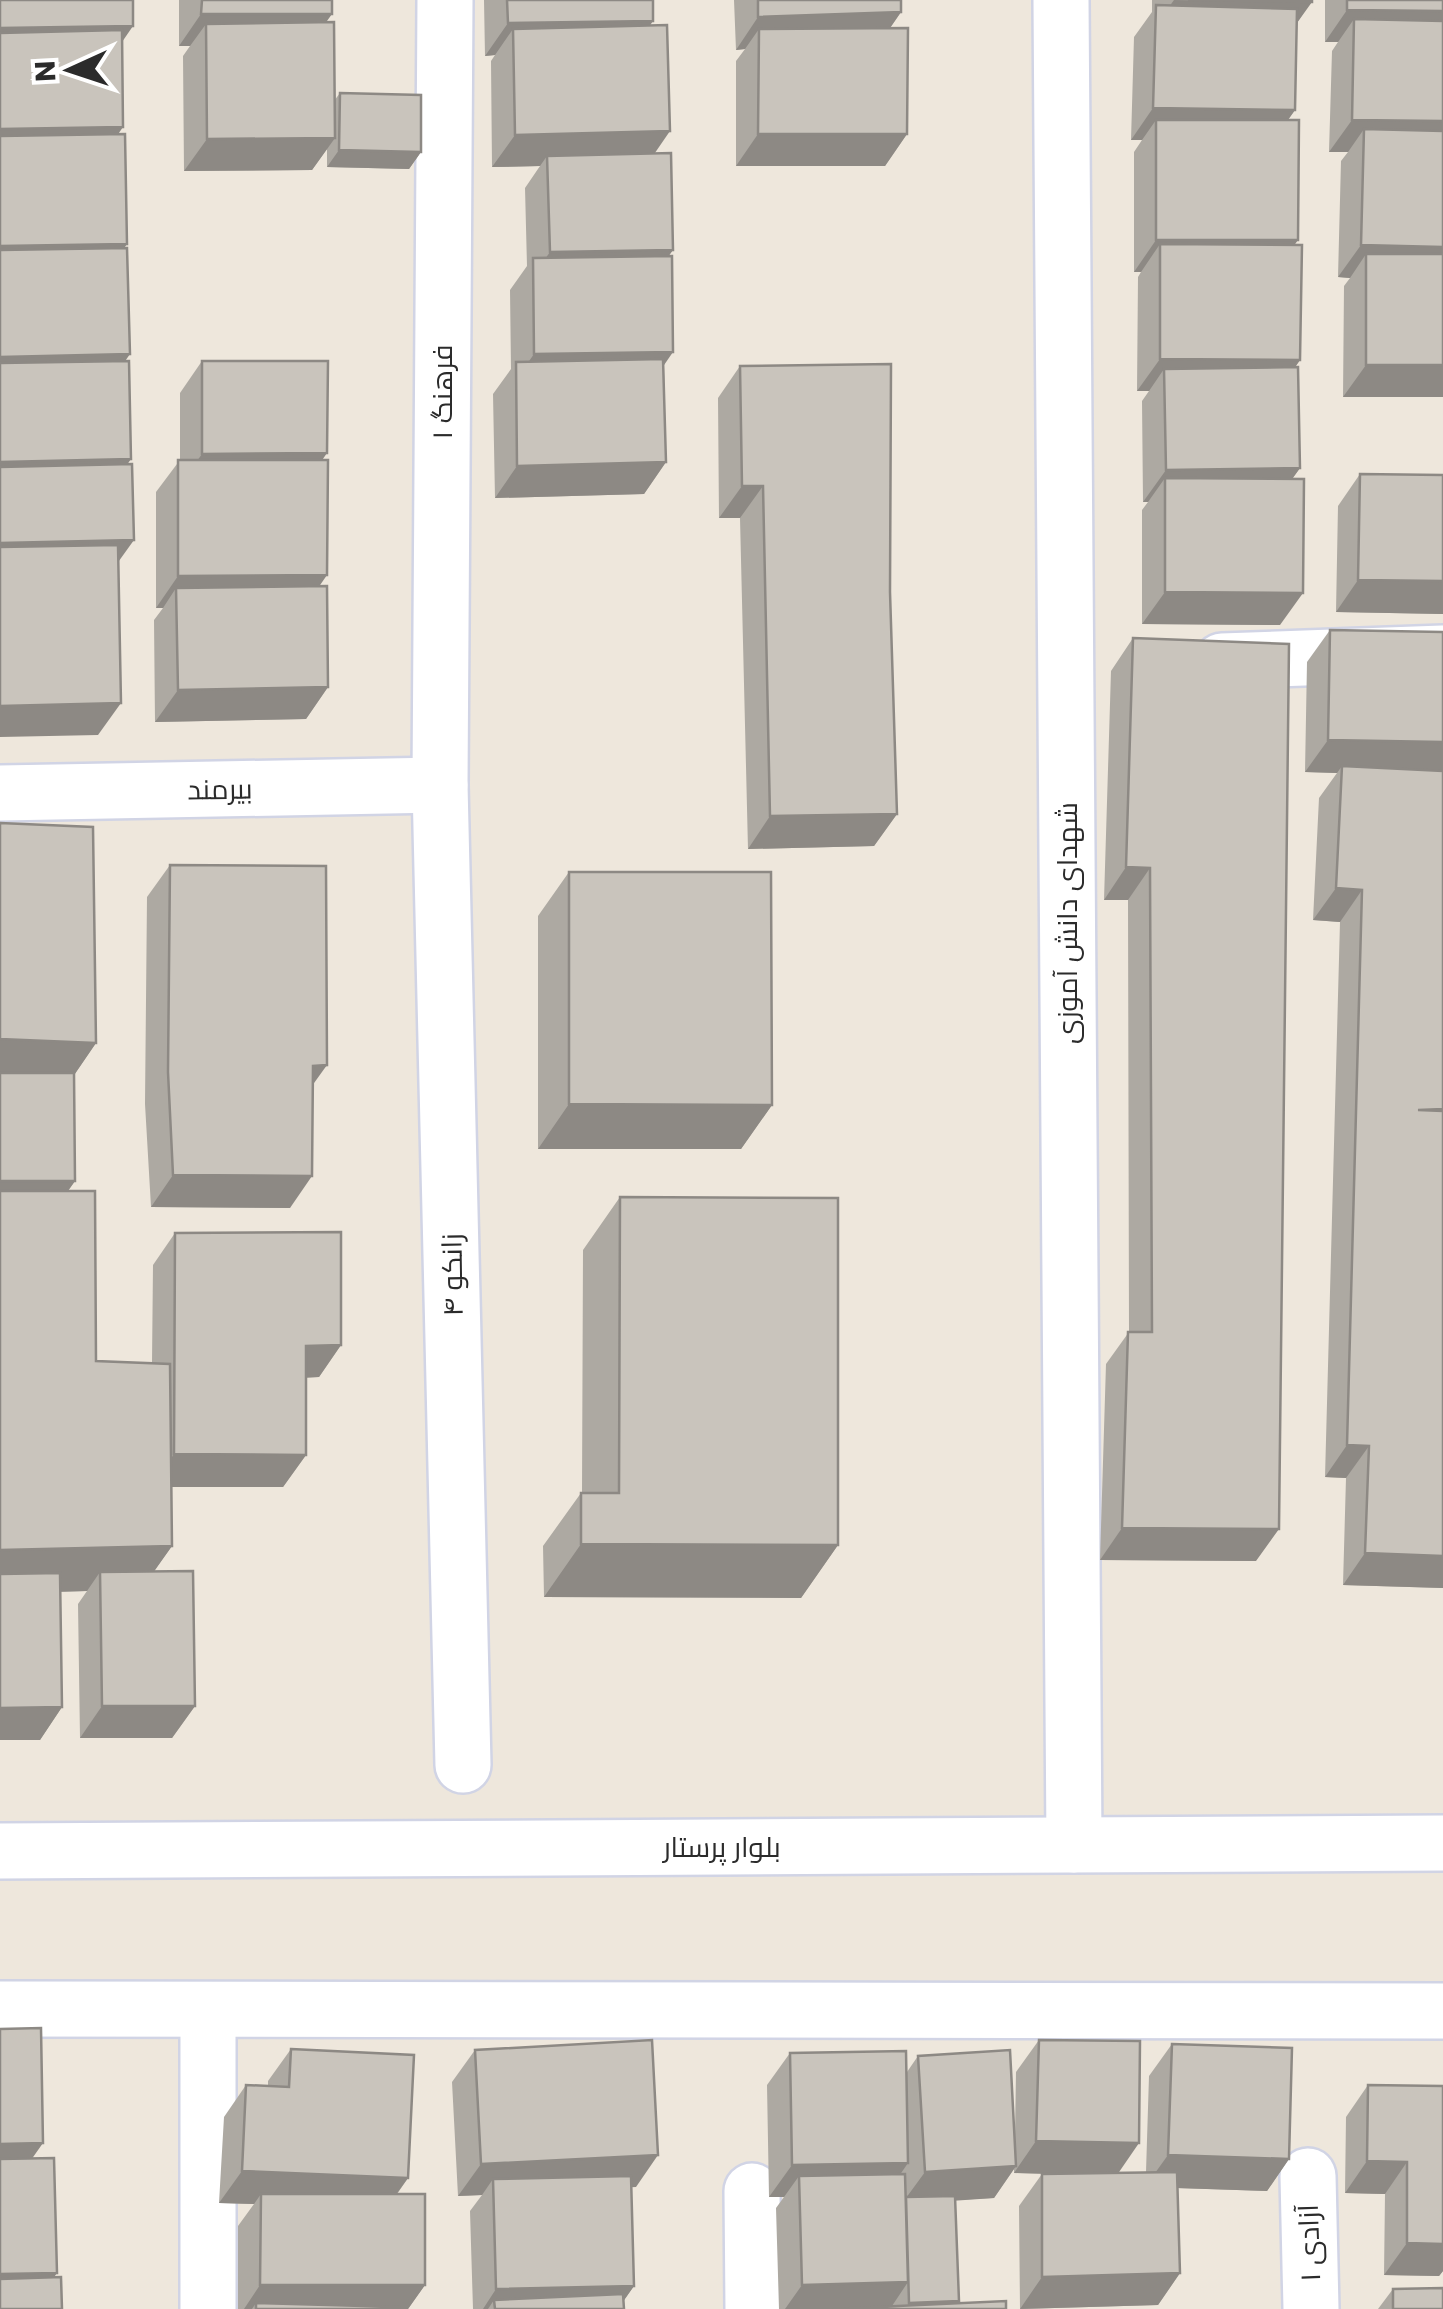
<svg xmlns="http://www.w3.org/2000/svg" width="1443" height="2309" font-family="Poppins,Cairo,sans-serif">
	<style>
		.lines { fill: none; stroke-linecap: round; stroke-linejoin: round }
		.minor-casing { stroke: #d1d4e5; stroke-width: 60 }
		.tertiary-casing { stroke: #d1d4e5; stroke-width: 60 }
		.secondary-casing { stroke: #d1d4e5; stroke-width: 60 }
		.minor { stroke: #fff; stroke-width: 55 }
		.tertiary { stroke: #fff; stroke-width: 55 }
		.secondary { stroke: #fff; stroke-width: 55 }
		.wall { fill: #ada9a2 }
		.shaded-wall { fill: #8d8984 }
		.building { fill: #c9c4bc; stroke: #8d8984; stroke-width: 2.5 }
		.labels { text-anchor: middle; stroke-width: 8; stroke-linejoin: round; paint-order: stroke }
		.street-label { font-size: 28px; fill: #2b2b2b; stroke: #fff }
	</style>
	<rect width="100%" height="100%" fill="#eee7dc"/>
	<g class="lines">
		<g class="minor-casing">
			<path id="minor" d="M445,0l-5,785 23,980
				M1222,661l221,-8
				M208,2012v297
				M1308,2176l3,133
				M752,2191l1,118"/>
		</g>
		<g class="tertiary-casing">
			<path id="tertiary" d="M1061,0l13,1845
				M0,793l440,-8"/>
		</g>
		<g class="secondary-casing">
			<path id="secondary" d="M0,1851l1443,-8
				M0,2009l1443,2"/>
		</g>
		<use href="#minor" class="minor"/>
		<use href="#tertiary" class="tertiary"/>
		<use href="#secondary" class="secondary"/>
	</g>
	<path class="wall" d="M179,0h153l-6,22 8,79 6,-8 81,59 -12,17 -82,-2v-18l-15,21 -128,1 -1,-115 7,-10h-11z
		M484,0h169l-3,26 4,128 19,96 -5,6 -4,110 2,96 -22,32 -149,4 -2,-104 18,-25 -1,-79 17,-24 -2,-78 15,-22 -48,1 -1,-106 4,-6 -10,1z
		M734,0h167v12l-11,16 17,106 -22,32h-149v-105l9,-12 -9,1z
		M1152,0h160l-15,23 -2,87 -7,10 12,240 -5,7 5,101 -8,11 -12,146 -138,-1v-114l6,-8h-5l-1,-101 7,-10h-12l1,-114 3,-5h-7v-120l8,-12h-11l3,-103 18,-25z
		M1325,0h118v397h-100l1,-111 6,-8 -12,-1 3,-116 7,-9h-19l3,-101 6,-9h-13z
		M202,361l120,99 -3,126 9,101 -22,32 -151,3 -1,-102 9,-12h-7v-116l24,-32v-67z
		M740,366l157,448 -23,32 -126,3 -8,-331h-21l-1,-120z
		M1360,474l83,1v139l-107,-2 2,-106z
		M1330,630l113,2v956l-100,-3 3,-107 -21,-1 15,-555 -27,-2 6,-122 18,-25 -32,-1 2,-110z
		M1133,638l123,923 -156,-1 6,-196 23,-32 -1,-432h-24l7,-229z
		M0,823l93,4 3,216 -22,32 1,106 -7,10h27l1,170 56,2 1,-98 22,-32 166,-1v113l-22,32 -13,1v77l-23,32h-112l1,59 -19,26 40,-1 2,135 -23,32h-92l-2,-134 9,-13 -27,1 2,115 -22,33h-40z
		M170,865l143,220 -23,123 -139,-1 -6,-103 2,-207z
		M569,872l203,233 -31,44h-203v-233z
		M620,1197l218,348 -37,53 -257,-1 -1,-51 38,-53h1l1,-243z
		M1039,2040l80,133 27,-1 3,-96 23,-32 117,115 -22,32 -89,-3 2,85 -22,32 -138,4 -1,-103 23,-32 -28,-1v-4l-20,29 -39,2 3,103 48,6h-227l-3,-101 8,-11h-15l-2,-112 23,-32 117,19 11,-16 97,79 1,-63z
		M291,2049l117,129 -11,16 28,91 -17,24h-170v-83l16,-22 -35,-1 5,-86 22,-32 22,1v-5z
		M475,2050l161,137h-5l3,99 -11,15 1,8h-151l-3,-98 12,-16 -24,1 -6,-114z
		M1368,2085l75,1v185l-4,5 -55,-1 1,-81 -40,-1 1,-76z
		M1393,2289l50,20h-65z"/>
	<path class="shaded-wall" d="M1174,0l138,2 -23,32 -133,-9z
		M1347,10l96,1v33l-89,-25 -16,23h-13z
		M901,12l-22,32 -120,-15 -14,20 -9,1 22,-33z
		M201,14h131l-23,32 -103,-22 -16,22h-11z
		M653,21l-22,32 -118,-24 -18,26 -10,1 23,-33z
		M133,26l-22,32 -111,2v-32z
		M1153,108l142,2 -23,32 -116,-22 -14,20h-11z
		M1352,120l91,1v33l-79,-25 -16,23h-19z
		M123,127l-22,32 -101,2v-32z
		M670,131l-22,32 -101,-7 -7,10 -48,1 23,-32z
		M758,134h149l-22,32h-149z
		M335,138l-23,32 -128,1 23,-32z
		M339,150l82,2 -12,17 -82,-2z
		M1156,240h142l-23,32 -115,-28 -19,28h-7z
		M127,244l-22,32 -105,2v-32z
		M1361,245l82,2v32l-77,-25 -16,24 -12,-1z
		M673,250l-23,32 -117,-6 17,-24z
		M673,352l-22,32 -135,-4 18,-26z
		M130,354l-22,32 -108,2v-31z
		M1160,359l140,1 -22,32 -114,-23 -15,22h-12z
		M1366,365h77v32h-100z
		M327,453l-22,32 -126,1 23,-32z
		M131,459l-23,33 -108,1v-31z
		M666,462l-22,32 -149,4 22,-32z
		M1300,468l-23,32 -112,-22 -17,24h-5l23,-32z
		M742,486h21l-23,32h-21z
		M134,540l-23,32 -111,3v-32z
		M327,575l-22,32 -129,-19 -13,20h-7l22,-32z
		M1358,580l85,1v33l-107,-2z
		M1165,592l138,1 -23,32 -138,-1z
		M328,687l-22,32 -151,3 23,-32z
		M121,703l-23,32 -98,2v-31z
		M1328,740l115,2v29l-101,-5 -5,7 -32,-1z
		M897,814l-23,32 -126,3 22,-33z
		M1126,867l24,1 -22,32h-24z
		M1336,888l26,2 -22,32 -27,-2z
		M0,1039l96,4 -30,44 -66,-2z
		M327,1065l-23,32 9,-31z
		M569,1104l203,1 -31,44h-203z
		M173,1175l139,1 -22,32 -139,-1z
		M0,1181h75l-23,32h-52z
		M341,1345l-22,32 -35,1 22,-32z
		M1347,1445l22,1 -23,32 -21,-1z
		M174,1454l132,1 -23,32h-131z
		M1122,1528l157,1 -23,32 -156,-1z
		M581,1544l257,1 -37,53 -257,-1z
		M172,1546l-31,44 -41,-18 -13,19 -87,2v-43z
		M1365,1553l78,3v32l-100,-3z
		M102,1706h93l-23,32h-92z
		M62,1707l-22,33h-40v-32z
		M1036,2141l103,2 -22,32 -103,-2z
		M43,2143l-43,61v-60z
		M658,2155l-22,32 -143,7v-15l-11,16 -24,1 23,-32z
		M1168,2155l121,4 -22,32 -122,-4z
		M1367,2161l40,1 -22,32 -40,-1z
		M908,2163l-22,32 -87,-19 -15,21h-15l23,-32z
		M1016,2166l-22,32 -87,6 -1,-6 19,-26z
		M242,2171l166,7 -23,32 -124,-16 -7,10 -35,-1z
		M1407,2243l36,1v27l-4,5 -55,-1z
		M57,2273l-25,36h-32v-35z
		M1180,2273l-22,32 -138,4 22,-32z
		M908,2282l-18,27h-105l17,-24z
		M260,2285h165l-17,24h-152v-6l-4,6h-8z
		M634,2286l-16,23 -124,-9 -6,9h-5l13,-20z"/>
	<path class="building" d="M0,0h133v26l-133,2z
		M202,0h130v14h-131z
		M507,0h146v21l-145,2z
		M758,0h143v12l-143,5z
		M1188,0h124v2z
		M1347,0h96v11l-96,-1z
		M1156,5l141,4 -2,101 -142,-2z
		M1354,19l89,2v100l-91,-1z
		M334,22l1,116 -128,1 -1,-115z
		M667,25l3,106 -155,4 -2,-106z
		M908,28l-1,106h-149l1,-105z
		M122,30l1,97 -123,2v-96z
		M340,93l81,2v57l-82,-2z
		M1156,120h143l-1,120h-142z
		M1364,129l79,2v116l-82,-2z
		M125,134l2,110 -127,2v-110z
		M671,153l2,97 -123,2 -3,-96z
		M1160,244l142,1 -2,115 -140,-1z
		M127,248l3,106 -130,3v-107z
		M1366,254h77v111h-77z
		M672,256l1,96 -139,2 -1,-96z
		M663,359l3,103 -149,4 -1,-104z
		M129,361l2,98 -131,3v-99z
		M202,361h126l-1,92 -125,1z
		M891,364l-1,228 7,222 -127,2 -7,-330h-21l-2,-120z
		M1298,367l2,101 -134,2 -2,-101z
		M178,460h150l-1,115 -149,1z
		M132,464l2,76 -134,3v-76z
		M1360,474l83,1v106l-85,-1z
		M1165,478l139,1 -1,114 -138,-1z
		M118,545l3,158 -121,3v-159z
		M327,586l1,101 -150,3 -2,-102z
		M1330,630l113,2v110l-115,-2z
		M1133,638l156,6 -10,885 -157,-1 6,-196h24l-2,-464 -24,-1z
		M1342,766l101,5v338l-25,1 25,1v445l-78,-3 4,-107 -22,-1 15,-555 -26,-2z
		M0,823l93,4 3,216 -96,-4z
		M170,865l156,1 1,199 -14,1 -1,110 -139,-1 -5,-103z
		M569,872h202l1,233 -203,-1z
		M0,1073h74l1,108h-75z
		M0,1191h95l1,170 74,3 2,182 -172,4z
		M620,1197l218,1v347l-257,-1v-51h38z
		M341,1232v113l-35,1v109l-132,-1 1,-221z
		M193,1571l2,135h-93l-2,-134z
		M60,1573l2,134 -62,1v-134z
		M41,2028l2,115 -43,1v-115z
		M652,2040l6,115 -177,9 -6,-114z
		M1039,2040l101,1 -1,102 -103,-2z
		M1172,2044l120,4 -3,111 -121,-4z
		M291,2049l123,6 -6,123 -166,-7 4,-86 43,2z
		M1010,2050l6,116 -91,6 -7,-116z
		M906,2051l2,112 -116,2 -2,-112z
		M1368,2085l75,1v158l-36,-1v-81l-40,-1z
		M54,2158l3,115 -57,1v-115z
		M1177,2172l3,101 -138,4v-103z
		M905,2174l3,108 -106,3 -3,-109z
		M631,2176l3,110 -138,3 -3,-110z
		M261,2194h164v91h-165z
		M955,2196l4,105 -50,2 -3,-106z
		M61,2277l1,32h-62v-30z
		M1443,2288v21h-50v-20z
		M623,2294l1,15h-129l-1,-9z
		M1006,2301v8h-173z
		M256,2303l143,4v2h-143z"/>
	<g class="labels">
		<g class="street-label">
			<text transform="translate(442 392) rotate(-90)" y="10">فرهنگ ۱</text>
			<text transform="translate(220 789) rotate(-1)" y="10">بیرمند</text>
			<text transform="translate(1067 923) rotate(-90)" y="10">شهدای دانش آموزی</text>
			<text transform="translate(452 1275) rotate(-91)" y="10">زانکو ۴</text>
			<text x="722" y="1857">بلوار پرستار</text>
			<text transform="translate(1309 2243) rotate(-92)" y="10">آزادی ۱</text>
		</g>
	</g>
	<g transform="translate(70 70) rotate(267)" stroke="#ffffff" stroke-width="8" paint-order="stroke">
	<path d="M0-8L18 38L0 25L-18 38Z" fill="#2b2b2b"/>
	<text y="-15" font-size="28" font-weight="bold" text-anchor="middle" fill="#2b2b2b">N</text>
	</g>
</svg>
